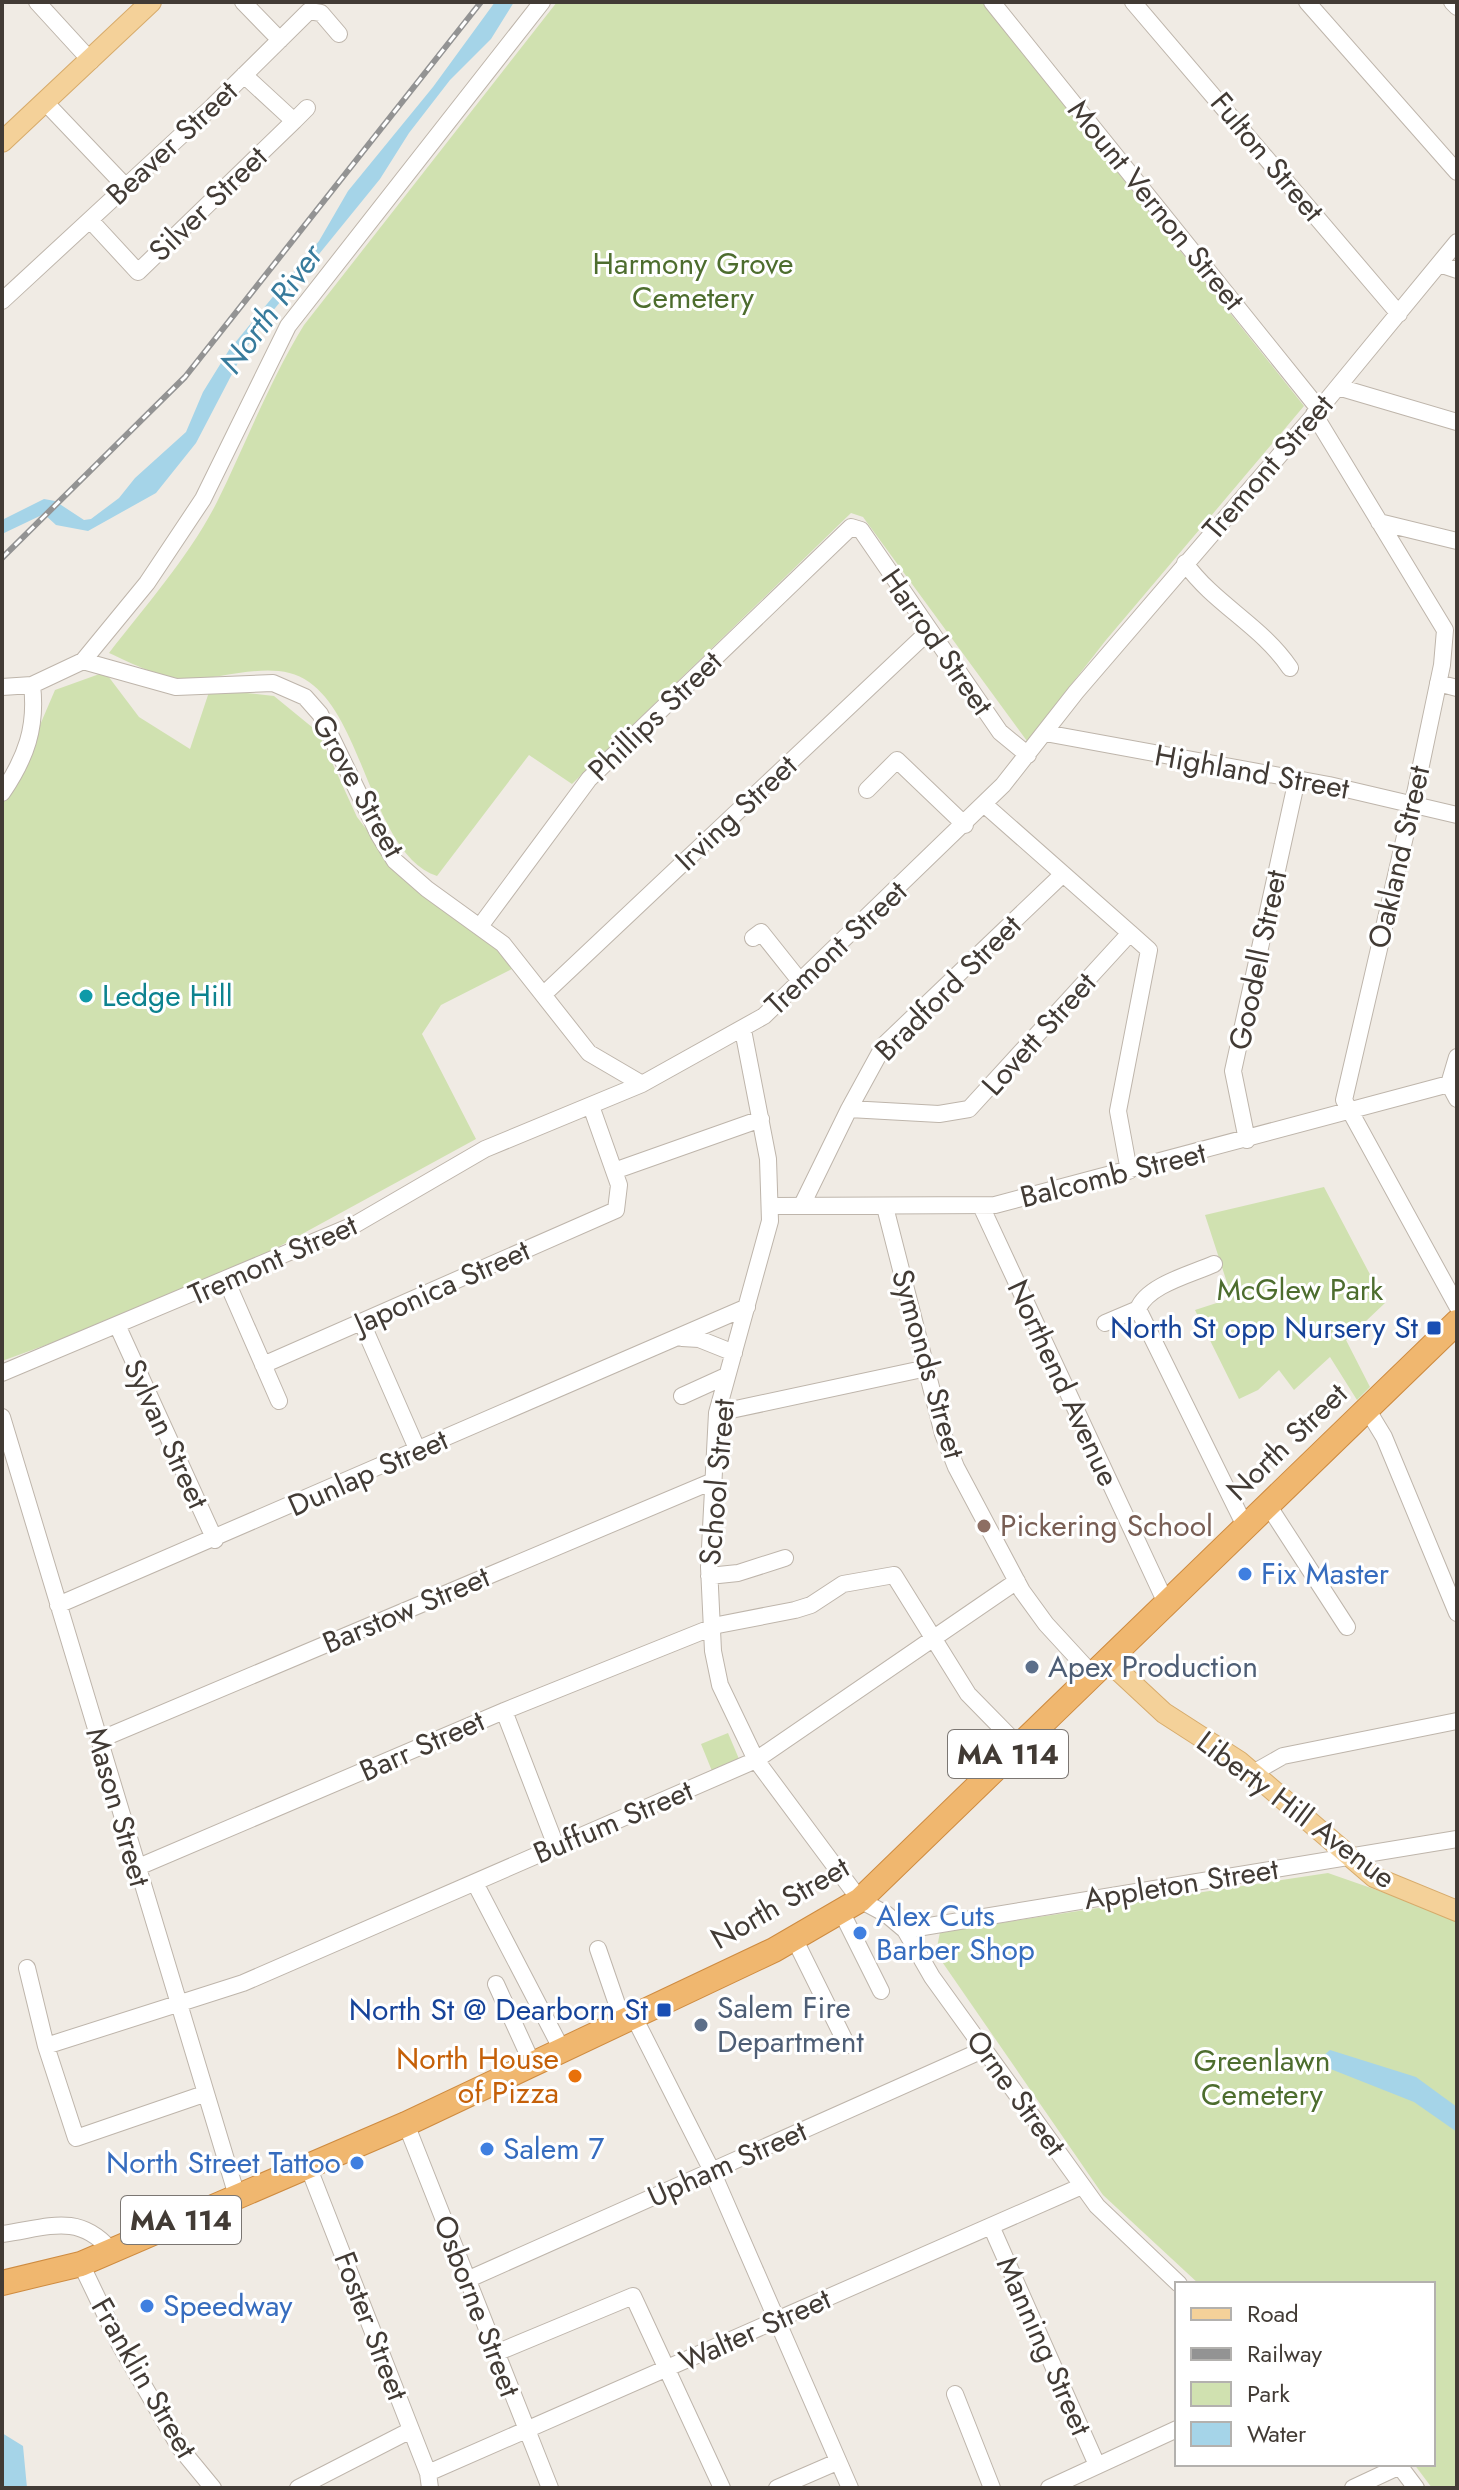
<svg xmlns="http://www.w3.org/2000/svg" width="1459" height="2490" font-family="Jost,sans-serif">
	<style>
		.green { fill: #d0e1b0 }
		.water { fill: #a5d4e8 }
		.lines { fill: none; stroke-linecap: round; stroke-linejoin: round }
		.minor-casing { stroke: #beb5ab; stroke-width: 18 }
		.major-casing { stroke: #d7ab6b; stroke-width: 22 }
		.highway-casing { stroke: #ce8b40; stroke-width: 26 }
		.minor { stroke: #fff; stroke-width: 16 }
		.major { stroke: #f4d199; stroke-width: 20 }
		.highway { stroke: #f0b76f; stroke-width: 24 }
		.rail-casing { stroke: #939393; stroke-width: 6 }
		.rail { stroke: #fff; stroke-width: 3; stroke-dasharray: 9; stroke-linecap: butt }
		.culture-dot { fill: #0f9aa8; stroke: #fff; stroke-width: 3 }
		.transit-dot { fill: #1a4fb4; stroke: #fff; stroke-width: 3 }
		.education-dot { fill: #8d6e63; stroke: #fff; stroke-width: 3 }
		.shop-dot { fill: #3f7fe0; stroke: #fff; stroke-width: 3 }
		.service-dot { fill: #5c6f8a; stroke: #fff; stroke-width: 3 }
		.food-dot { fill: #e8710a; stroke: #fff; stroke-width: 3 }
		.labels { text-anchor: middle; stroke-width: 6; stroke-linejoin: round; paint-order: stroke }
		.shield { fill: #fff; stroke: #7b7672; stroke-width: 2 }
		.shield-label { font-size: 28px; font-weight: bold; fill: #423b35 }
		.street-label { font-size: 30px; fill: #423b35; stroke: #fff }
		.park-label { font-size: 30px; fill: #4d6d2e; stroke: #fff }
		.culture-label { font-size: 30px; fill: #0d838f; stroke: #fff; text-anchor: start }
		.transit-label { font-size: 30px; fill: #164399; stroke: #fff; text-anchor: end }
		.education-label { font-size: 30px; fill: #785e54; stroke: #fff; text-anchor: start }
		.shop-label { font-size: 30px; fill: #366cbe; stroke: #fff; text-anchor: start }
		.service-label { font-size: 30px; fill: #4e5e75; stroke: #fff; text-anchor: start }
		.food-label { font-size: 30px; fill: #c56008; stroke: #fff; text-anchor: end }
		.water-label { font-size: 32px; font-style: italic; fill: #377b9c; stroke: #fff }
	</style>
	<rect width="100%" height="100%" fill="#f0ebe4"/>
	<path class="green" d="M557,2h425l322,404 -198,234 -79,101 -164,-224 -12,-4 -279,271 -43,-29 -92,121c-64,-21 -72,-155 -128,-194 -33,-24 -83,-3 -120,-3 -27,0 -56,-15 -80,-26 37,-48 80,-96 108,-151 29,-59 52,-120 87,-177z
		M105,672l34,45 51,32 20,-60 64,7 44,36 39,85 39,51 77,52 41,48 -73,37 -19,29 54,105 -271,148 -203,74v-563l14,-17 39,-91z
		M1324,1187l61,116 -39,37 24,47 -13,13 -27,-43 -36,33 -15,-20 -21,20 -19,9 -44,-89 37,-12 -27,-83z
		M728,1733l11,26 -27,12 -11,-27z
		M1328,1873l129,45v570h-25l-18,-24h19v-180h-234l-96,-89 -167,-242 4,-21z"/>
	<path class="water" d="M495,2h19l-23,37 -41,41 -41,53 -29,46 -117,144 -20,30 -47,90 -40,50 -68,38 -32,-6 -12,-11 -42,20v-14l42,-21 11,2 29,19 7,-1 28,-21 16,-20 51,-46 17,-40 26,-42 90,-109 29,-50 85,-104z
		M1330,2050l86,27 41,30v25l-43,-30 -86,-34 -5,-12z
		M2,2433l21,13 4,42h-25z"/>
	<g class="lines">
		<g class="minor-casing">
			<path id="minor" d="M37,2l54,59
				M243,2l37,38
				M992,2l327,407
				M1133,2l266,312
				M1307,2l150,170
				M1452,2l5,5
				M45,102l81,85
				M294,121l13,-13
				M90,220l48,52 156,-151 -50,-46
				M1439,264l18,6
				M2,301l211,-195 96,-95 12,2 18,21
				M1338,387l119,35
				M1314,414l131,216 -3,35 -26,124 -72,311 113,206
				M1379,522l78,19
				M1185,563c29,41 77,63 105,105
				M83,661l93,26 97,-4 32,14 15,17 59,121 16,26 32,28 76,55 86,109 53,31
				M1438,683l19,5
				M2,687l30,-2 51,-24 64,-78 56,-84 85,-173 254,-324
				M1045,733l284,52 128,30
				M867,790l30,-30 68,65
				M2,793c24,-35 35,-66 30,-108
				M481,925l108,-146 262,-252 10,3 139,202 28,23
				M753,938l8,-6 39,49
				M544,994l384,-362
				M743,1030l25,129 2,62 -53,192 -8,154 4,84 7,34 36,75 104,140 26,14 19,16 27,47 165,229 82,78
				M1457,1057l-8,27 8,15
				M849,1109l90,5 30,-5 161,-176 -145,-128
				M1247,1140l-14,-69 64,-292
				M614,1171l147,-52
				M1129,1171l-11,-60 31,-161 -19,-17
				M802,1205l47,-96 35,-64 179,-171
				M770,1206l225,-1 454,-121
				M981,1206l185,397
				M885,1207l58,227 13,33 66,124 24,33 46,50
				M227,1282l52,119
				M1138,1309l107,217
				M362,1323l56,128
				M1105,1323l33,-14c9,-24 54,-35 76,-45
				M118,1327l97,213
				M682,1338l17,1 35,14
				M263,1365l353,-155 3,-25 -28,-79
				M2,1373l354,-149 129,-75 157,-65 122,-68 239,-231 73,-93 251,-292 130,-158
				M682,1396l44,-20
				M1367,1409l17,28 73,176
				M717,1413l210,-45
				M2,1417l235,779
				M1268,1505l79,122
				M709,1576l29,-3 47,-15
				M58,1605l689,-298
				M504,1711l52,135
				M99,1740l614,-259
				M1253,1773l30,-17 174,-35
				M136,1868l368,-157 214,-86 77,-15 16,-5 32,-21 51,-9 74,119 50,51
				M475,1883l86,165
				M841,1911l40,80
				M905,1930l552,-91
				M794,1938l53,107
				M598,1949l21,61 15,7 78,154 138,317
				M27,1968l19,78 30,92 128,-44
				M496,1984l36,79
				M46,2046l197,-63 513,-223 261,-179
				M406,2124l144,364
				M308,2166l120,307 2,15
				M991,2226l106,239
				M2,2234c45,-6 75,-22 108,15
				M81,2264l39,81 60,103 33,40
				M469,2279l516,-230
				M496,2353l137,-57 89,192
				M955,2394l37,94
				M1398,2464l18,24
				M428,2473l654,-287
				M298,2488l113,-58
				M777,2488l60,-26
				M1049,2488l128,-59
				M1353,2488l47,-22"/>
		</g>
		<g class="major-casing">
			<path id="major" d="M2,142l149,-140
				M1107,1660l57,53 76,49 134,115 83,34"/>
		</g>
		<g class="highway-casing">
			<path id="highway" d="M2,2283l79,-19 325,-140 368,-174 86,-50 597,-578"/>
		</g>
		<use href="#minor" class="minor"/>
		<use href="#major" class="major"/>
		<use href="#highway" class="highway"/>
		<g class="rail-casing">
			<path id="rail" d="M2,558l183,-181 296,-375"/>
		</g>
		<use href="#rail" class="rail"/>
	</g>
	<circle class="culture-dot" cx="86" cy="996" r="8"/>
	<g class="transit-dot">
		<rect x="1426" y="1320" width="16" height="16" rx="4"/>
		<rect x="656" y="2002" width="16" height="16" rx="4"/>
	</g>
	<circle class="education-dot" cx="984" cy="1526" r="8"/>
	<g class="shop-dot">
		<circle cx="1245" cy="1574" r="8"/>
		<circle cx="860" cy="1933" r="8"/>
		<circle cx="487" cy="2149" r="8"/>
		<circle cx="357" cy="2163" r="8"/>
		<circle cx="147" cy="2306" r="8"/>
	</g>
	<g class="service-dot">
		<circle cx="1032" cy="1667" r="8"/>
		<circle cx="701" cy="2025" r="8"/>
	</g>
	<circle class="food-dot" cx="575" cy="2076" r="8"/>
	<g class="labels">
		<g class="shield">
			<rect x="948" y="1730" width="120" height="48" rx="6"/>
			<rect x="121" y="2196" width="120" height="48" rx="6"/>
		</g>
		<g class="shield-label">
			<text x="1008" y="1764">MA 114</text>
			<text x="181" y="2230">MA 114</text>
		</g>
		<g class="street-label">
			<text transform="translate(172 143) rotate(-43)" y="10">Beaver Street</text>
			<text transform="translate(1267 157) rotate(50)" y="10">Fulton Street</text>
			<text transform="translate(208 204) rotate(-44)" y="10">Silver Street</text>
			<text transform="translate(1156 205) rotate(51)" y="10">Mount Vernon Street</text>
			<text transform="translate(1268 467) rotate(-49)" y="10">Tremont Street</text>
			<text transform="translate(937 642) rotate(55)" y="10">Harrod Street</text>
			<text transform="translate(655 716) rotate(-44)" y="10">Phillips Street</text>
			<text transform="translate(1252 772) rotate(10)" y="10">Highland Street</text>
			<text transform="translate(358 786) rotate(61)" y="10">Grove Street</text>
			<text transform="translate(736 813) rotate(-43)" y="10">Irving Street</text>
			<text transform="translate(1399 857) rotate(-77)" y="10">Oakland Street</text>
			<text transform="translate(836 948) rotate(-43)" y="10">Tremont Street</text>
			<text transform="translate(1258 960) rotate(-78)" y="10">Goodell Street</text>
			<text transform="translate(948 988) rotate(-45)" y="10">Bradford Street</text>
			<text transform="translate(1039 1034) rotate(-48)" y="10">Lovett Street</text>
			<text transform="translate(1113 1175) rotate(-14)" y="10">Balcomb Street</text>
			<text transform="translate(273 1260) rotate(-24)" y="10">Tremont Street</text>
			<text transform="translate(442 1287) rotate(-24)" y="10">Japonica Street</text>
			<text transform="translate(928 1364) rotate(74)" y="10">Symonds Street</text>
			<text transform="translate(1063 1383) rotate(65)" y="10">Northend Avenue</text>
			<text transform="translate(166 1434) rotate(65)" y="10">Sylvan Street</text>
			<text transform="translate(1287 1442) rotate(-44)" y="10">North Street</text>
			<text transform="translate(368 1473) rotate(-24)" y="10">Dunlap Street</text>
			<text transform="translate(717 1482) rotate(-85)" y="10">School Street</text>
			<text transform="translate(406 1610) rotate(-23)" y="10">Barstow Street</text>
			<text transform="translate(422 1746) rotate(-24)" y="10">Barr Street</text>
			<text transform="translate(118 1807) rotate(74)" y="10">Mason Street</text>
			<text transform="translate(1296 1810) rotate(37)" y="10">Liberty Hill Avenue</text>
			<text transform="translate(613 1822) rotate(-23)" y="10">Buffum Street</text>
			<text transform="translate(1181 1884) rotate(-9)" y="10">Appleton Street</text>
			<text transform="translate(780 1903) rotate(-30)" y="10">North Street</text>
			<text transform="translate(1016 2093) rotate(54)" y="10">Orne Street</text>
			<text transform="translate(727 2164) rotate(-24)" y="10">Upham Street</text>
			<text transform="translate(477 2306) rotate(69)" y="10">Osborne Street</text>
			<text transform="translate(371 2326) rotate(69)" y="10">Foster Street</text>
			<text transform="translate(755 2330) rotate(-24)" y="10">Walter Street</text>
			<text transform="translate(1044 2346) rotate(66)" y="10">Manning Street</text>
			<text transform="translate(144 2378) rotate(60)" y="10">Franklin Street</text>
		</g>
		<g class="park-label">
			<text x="693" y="274">Harmony Grove<tspan x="693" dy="34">Cemetery</tspan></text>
			<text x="1300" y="1300">McGlew Park</text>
			<text x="1262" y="2071">Greenlawn<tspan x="1262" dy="34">Cemetery</tspan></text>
		</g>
		<g class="culture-label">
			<text x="102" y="1006">Ledge Hill</text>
		</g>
		<g class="transit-label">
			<text x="1418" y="1338">North St opp Nursery St</text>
			<text x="648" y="2020">North St @ Dearborn St</text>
		</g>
		<g class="education-label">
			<text x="1000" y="1536">Pickering School</text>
		</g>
		<g class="shop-label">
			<text x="1261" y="1584">Fix Master</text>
			<text x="876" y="1926">Alex Cuts<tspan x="876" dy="34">Barber Shop</tspan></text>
			<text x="503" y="2159">Salem 7</text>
			<text x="341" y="2173" text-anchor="end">North Street Tattoo</text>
			<text x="163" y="2316">Speedway</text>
		</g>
		<g class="service-label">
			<text x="1048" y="1677">Apex Production</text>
			<text x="717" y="2018">Salem Fire<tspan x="717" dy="34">Department</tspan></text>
		</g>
		<g class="food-label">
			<text x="559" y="2069">North House<tspan x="559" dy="34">of Pizza</tspan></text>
		</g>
		<g class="water-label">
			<text transform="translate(271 309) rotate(-54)" y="11">North River</text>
		</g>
	</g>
	<rect width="1459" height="2490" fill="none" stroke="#423b35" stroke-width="8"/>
	<rect x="1175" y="2282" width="260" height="184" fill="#ffffff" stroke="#b3b1ae" stroke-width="2"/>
	<rect x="1191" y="2308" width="40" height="12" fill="#f4d199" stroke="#b3b1ae" stroke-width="2"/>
	<text x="1247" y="2322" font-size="24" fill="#423b35">Road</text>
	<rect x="1191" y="2348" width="40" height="12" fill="#939393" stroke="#b3b1ae" stroke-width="2"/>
	<text x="1247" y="2362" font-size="24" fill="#423b35">Railway</text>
	<rect x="1191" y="2382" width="40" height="24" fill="#d0e1b0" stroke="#b3b1ae" stroke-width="2"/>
	<text x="1247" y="2402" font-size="24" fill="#423b35">Park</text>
	<rect x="1191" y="2422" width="40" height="24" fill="#a5d4e8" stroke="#b3b1ae" stroke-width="2"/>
	<text x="1247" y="2442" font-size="24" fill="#423b35">Water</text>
</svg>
